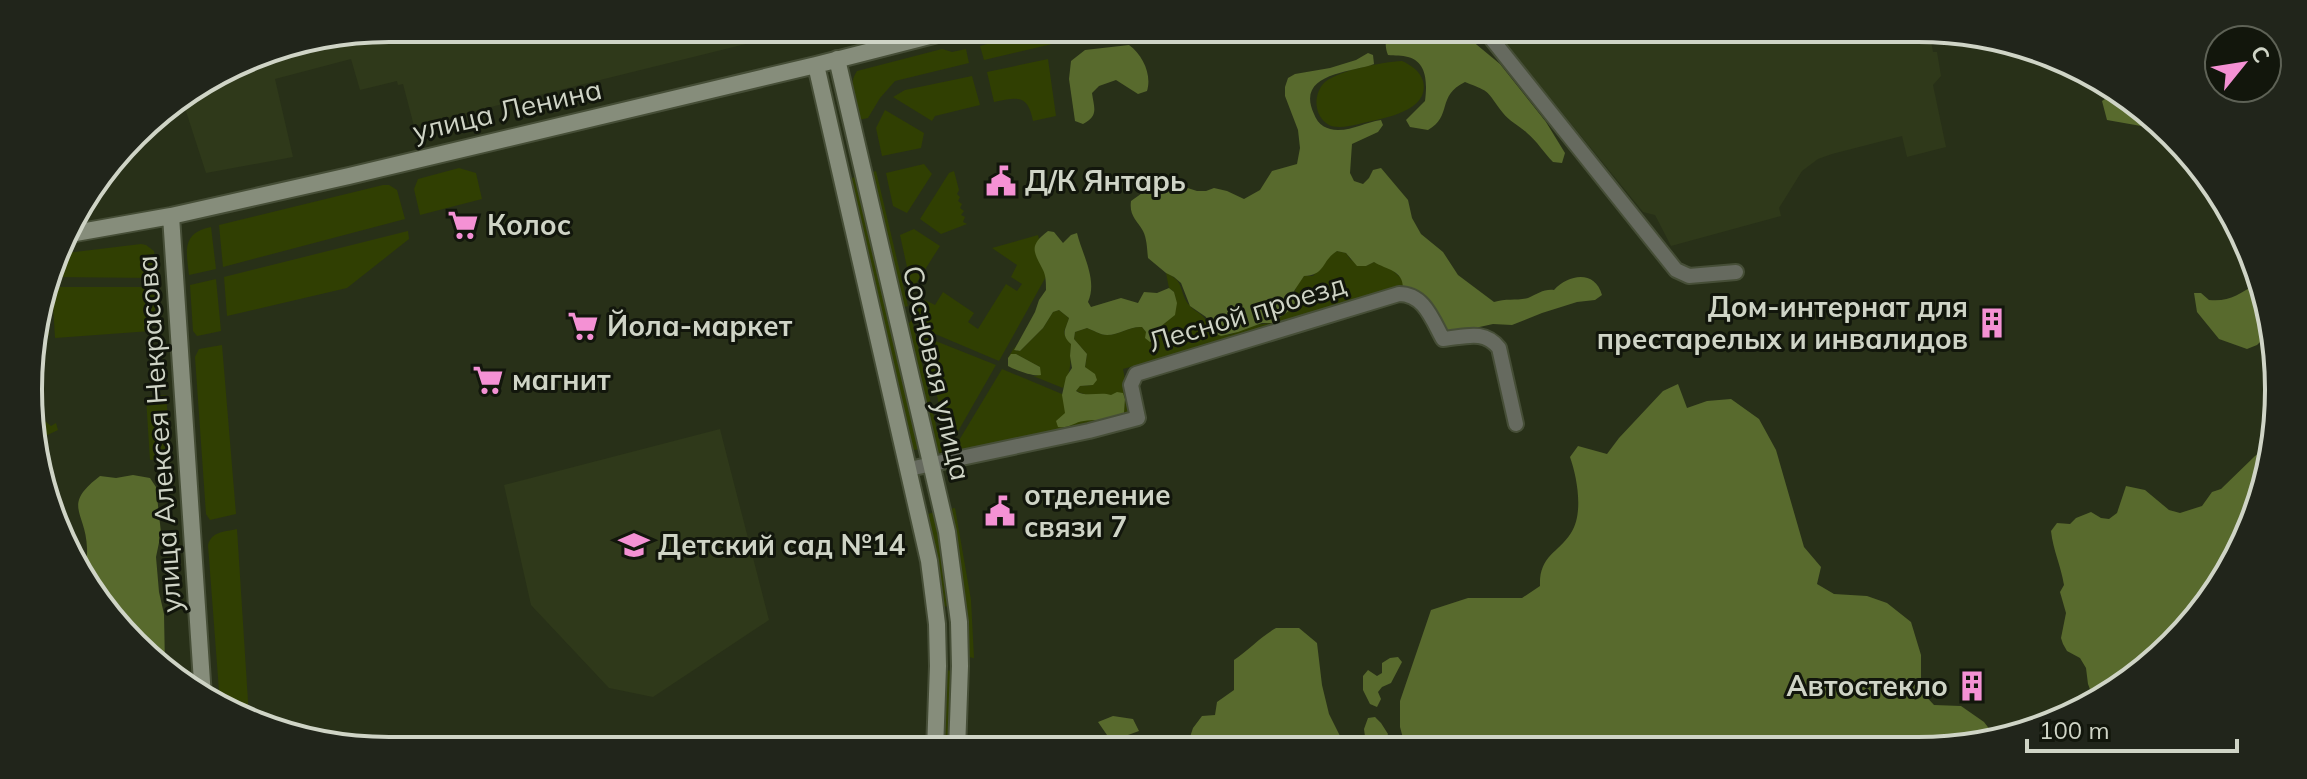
<svg xmlns="http://www.w3.org/2000/svg" width="2307" height="779" font-family="Mulish,sans-serif">
	<style>
		.built { fill: #2f391a }
		.green { fill: #303f02 }
		.forest { fill: #586a2d }
		.lines { fill: none; stroke-linecap: round; stroke-linejoin: round }
		.street-casing { stroke: #464e37; stroke-width: 18 }
		.secondary-casing { stroke: #464e37; stroke-width: 20 }
		.street { stroke: #666a5f; stroke-width: 14 }
		.secondary { stroke: #868d7b; stroke-width: 16 }
		.labels { text-anchor: middle; stroke-width: 6; stroke-linejoin: round; paint-order: stroke }
		.street-label { font-size: 28px; fill: #cfd4c6; stroke: #12160c }
		.poi-label { font-size: 28px; font-weight: bold; fill: #cfd4c6; stroke: #12160c; text-anchor: start }
		.rim { fill: none; stroke: #cfd4c6; stroke-width: 4 }
	</style>
	<rect width="100%" height="100%" fill="#283018"/>
	<path class="built" d="M390,28h420l-396,98 -11,-42 -5,1 -1,-4 -37,9 -9,-31 -76,20 18,78 -87,16 -24,-74 70,-44z
		M1493,28l436,1 4,23h4l4,24 -8,9 13,62 -39,10 -5,-21 -70,18 -14,5 -16,12 -23,37 2,8 -110,30 -16,-31 -12,-3z
		M720,429l49,191 -116,77 -44,-9 -78,-83 -27,-120z"/>
	<path class="green" d="M1021,28h94l1,1 -132,31 -4,-14 14,-4 8,-9z
		M942,49l10,3 14,-3 3,14 -74,18 -15,17 -12,20 -10,2c-3,-16 -11,-35 -1,-49z
		M1048,59l8,57 -23,5c-5,-27 -16,-24 -39,-19l-7,-30z
		M1402,61c9,4 18,10 21,20 8,31 -43,38 -64,43 -9,2 -22,5 -30,1 -16,-9 -16,-32 -4,-43 15,-12 57,-20 77,-21z
		M972,76l8,29 -45,11 -3,5 -39,-24 12,-7z
		M885,110l39,23 -3,15 -39,8 -6,-28z
		M924,164l8,10 -25,39 -14,-7 -7,-33z
		M459,168l17,5 6,26 -62,16 -6,-26 4,-10z
		M876,171l32,135 -4,1 -34,-134z
		M954,171l5,19 -2,4 3,3 -2,4 4,3 -2,4 4,3 -3,4 4,2 -2,5 4,2 -26,10 -21,-15 29,-46z
		M855,177l66,272 -8,1 -64,-271z
		M383,185h6l8,5 8,29 -182,48 -4,-42z
		M211,227l5,42 -27,6c-3,-25 -7,-42 22,-48z
		M914,229l26,17 -28,44 -12,-55z
		M408,231l1,8 -62,49 -120,28 -3,-39z
		M1038,235l10,38 -49,88 -78,-33 -4,-17 8,-11 10,5 8,-13 31,21 -6,9 10,7 28,-45 11,7 5,-7 -11,-7 6,-12 -25,-17z
		M141,244l5,1 8,6 4,27 -107,-1 7,-23z
		M1337,251l9,2 5,7 15,6 8,-4 17,7 12,11v8l-280,81 9,47 -8,-3 1,-14c-16,-4 -35,-1 -49,-8l4,-5 13,-1 -4,-13 -4,-5 2,-13 -13,-15 1,-7 12,-4c6,2 13,7 20,7 12,0 23,-9 35,-8l4,5c20,-1 32,-22 28,-40l-5,-4 -3,-15c20,8 12,20 24,33 7,7 14,8 19,19l20,10 25,-10 18,-2 21,-15c1,-14 1,-22 11,-32h9l16,-20z
		M216,279l5,52 -24,5 -4,-5 -3,-46z
		M52,287h106c2,16 -7,28 -7,44l-96,7z
		M46,294l3,41 -10,2 -6,6 4,50 7,19 -5,4 12,10 5,-3 2,7 -21,10 -6,-97z
		M1059,310l10,8c-4,15 -9,12 2,26 -1,20 1,26 -8,44l-30,-12h4l3,-9 -24,-13 -8,4 7,-12 -1,4 6,1 23,-23 10,-16z
		M912,320l30,132 -6,2 -29,-129z
		M923,336l73,29 -47,82z
		M222,345l14,169 -26,6 -4,-6 -11,-157 4,-8z
		M1002,369l122,51 -169,34 -3,-2z
		M166,395l5,58 -8,6 -13,1 -4,-63z
		M955,508l16,92 3,58 -6,-1 -3,-57 -16,-91z
		M935,512l8,43 6,51 -7,1 -6,-52 -8,-41z
		M237,529l12,188 -29,-13 -12,-159c4,-14 16,-13 29,-16z
		M945,670l8,1 -3,79h-8z"/>
	<path class="forest" d="M1393,28h67l5,7 35,29 46,58 19,31 -3,10 -9,-1c-9,-9 -16,-21 -26,-29 -7,-7 -18,-12 -24,-20 -18,-23 -10,-20 -38,-31 -29,14 -12,34 -37,48l-18,-3 -4,-7 19,-19c2,-16 3,-39 -17,-44 -6,-2 -13,-1 -20,-2 -4,-10 -3,-19 5,-27z
		M1129,45c14,10 23,30 18,46l-9,3 -22,-14 -17,6 -7,7c2,15 7,23 -9,31l-8,-3 -6,-42 2,-18 14,-11z
		M1368,53l5,2 1,9c-24,9 -79,9 -60,50 4,11 13,16 24,16 16,0 28,-8 43,-10l2,5 -5,7 -26,12 -2,29 4,8 9,3 6,-6 4,-8 8,-2 27,32 4,18 9,16 22,18 15,23 36,27c12,-4 23,-1 34,-4 10,-4 15,-9 26,-8 15,-16 41,-20 48,5l-7,5 -18,2 -35,11 -30,12 -19,-1 -27,6 -19,2 -44,-44c0,-18 -16,-18 -29,-26l-8,4h-9l-11,-13 -9,-2c-16,10 -11,24 -33,25l-10,15 3,8 -4,9 -21,15h-10l-24,9 -17,4 -7,-3 -8,-16 -16,-11 -9,-23 -7,-6 -8,-4 -18,-15c-1,-9 -1,-19 -5,-27 -6,-11 -14,-15 -12,-30l14,-10 27,-8 25,8h9l8,-3 13,3 17,8 16,-9 12,-19 25,-7 3,-16 -2,-18 -13,-34v-9l3,-9 7,-4 35,-6 26,-8z
		M2115,92l22,10 29,34 -7,-1 -8,-10 -10,1 -34,-6 -5,-19z
		M1048,231l6,1 9,11 8,-8 6,-2c5,21 21,47 11,69l3,5 30,-9 17,5 6,-11 13,1 12,-5 5,4 3,11 -2,12 -20,16v7l-5,4 -5,-4 1,-6 -4,-5c-12,-1 -23,8 -35,8 -7,0 -14,-5 -20,-7l-12,4 -1,7 13,15 -2,13 10,7 2,6 -4,5 -13,1 -4,5c11,7 24,0 35,4l6,-3 6,1 2,6 -1,14c-17,11 -23,5 -40,8 -10,1 -15,8 -26,6l-2,-6 9,-8 -3,-18 4,-18 6,-9 -2,-12 1,-12c-11,-10 -5,-15 -2,-26l-10,-8 -6,2 -10,16 -23,23 -6,-1 21,-38 4,-12 7,-10c0,-7 0,-14 -3,-20 -9,-18 -15,-24 5,-39z
		M2256,284l18,51h-7l-10,10 -10,4 -28,-10 -22,-27 -3,-19h7l8,7c21,2 30,-6 47,-16z
		M1011,354h5l24,13 1,8c-7,2 -26,-5 -33,-9v-8z
		M1678,384l9,24 20,-7 24,-2 28,20 17,31 28,97 17,20 -4,17 17,10 33,2 20,7 24,19 10,33v36l13,14 27,1 23,16 13,17 -33,9 -558,1 -6,-22v-26l31,-91 37,-12h54l18,-12c-1,-30 17,-32 31,-53 13,-20 6,-56 -1,-76l8,-11 29,8 12,-16 44,-47z
		M2269,446l-2,37 -37,88 -74,90 -62,39 -6,-16 -2,-16 -6,-10 -13,-7 -4,-7 -2,-6 5,-25 -6,-21 4,-7c-3,-19 -11,-35 -13,-54l6,-8 13,1 6,-6 15,-6 10,6 8,1 8,-6 9,-27 19,4 24,20 11,3 22,-7 10,-14 9,-3 34,-33z
		M133,475l17,3 6,9 5,46 -5,24 3,35 5,22 1,53 -76,-76c-9,-21 -1,-23 -2,-43 -1,-37 -26,-42 13,-72l16,2z
		M1276,628h23l18,15 5,42 7,29 15,30v5h-158l7,-21 9,-12 13,-1 2,-13 17,-12v-30c15,-10 26,-23 42,-32z
		M1398,657l4,5 -11,21 -9,4 -4,5 3,7 -4,8 -7,-3 -7,-14v-14l5,-6 9,6 5,-3v-10l8,-5z
		M1113,716l20,3 6,12 -11,4h-21l-9,-13z
		M1375,717l6,6 7,11 -4,9 -11,6 -7,-5 -2,-15 4,-11z"/>
	<g class="lines">
		<g class="street-casing">
			<path id="street" d="M1483,28l193,242 13,6 47,-4
				M909,469l180,-38 49,-13 -7,-33 5,-11 263,-80c25,0 33,25 44,45 22,-2 41,-10 56,9l17,76"/>
		</g>
		<g class="secondary-casing">
			<path id="secondary" d="M837,59l110,473 12,90 1,44 -3,84
				M816,65l113,496 8,63 1,42 -3,84
				M171,216l32,481
				M64,235l107,-19 178,-40 467,-111 145,-37"/>
		</g>
		<use href="#street" class="street"/>
		<use href="#secondary" class="secondary"/>
	</g>
	<defs>
		<g id="civic-bare" transform="scale(2.4)"><path d="M-.6-6.5H3V-4.5H.6V-3L4-1V1h2V6H-6V1h2V-1L-.6-3ZM-1.2 2.5V6h2.4V2.5Z" fill="#f491d4" stroke="#12160c" stroke-width="2.5" paint-order="stroke"/></g>
		<g id="supermarket-bare" transform="scale(2.4)"><path d="M-6-5.5h2.5l.6 2H6L4.5 2H-2.5L-4.4-4H-6ZM-1.5 3.2a1.3 1.3 0 1 0 .1 0ZM3 3.2a1.3 1.3 0 1 0 .1 0Z" fill="#f491d4" stroke="#12160c" stroke-width="2.5" paint-order="stroke"/></g>
		<g id="building-bare" transform="scale(2.4)"><path d="M-4-6H4V6H1V3H-1V6H-4ZM-2.5-4.3h1.7v1.8h-1.7ZM.8-4.3h1.7v1.8H.8ZM-2.5-1h1.7V.8h-1.7ZM.8-1h1.7V.8H.8Z" fill="#f491d4" stroke="#12160c" stroke-width="2.5" paint-order="stroke"/></g>
		<g id="school-bare" transform="scale(2.4)"><path d="M0-5L7-2L0 1L-7-2ZM-4 1L0 2.5L4 1V4Q0 6-4 4Z" fill="#f491d4" stroke="#12160c" stroke-width="2.5" paint-order="stroke"/></g>
	</defs>
	<g fill-rule="evenodd">
		<use href="#civic-bare" x="1001" y="181"/>
		<use href="#supermarket-bare" x="463" y="225"/>
		<use href="#building-bare" x="1992" y="323"/>
		<use href="#supermarket-bare" x="583" y="326"/>
		<use href="#supermarket-bare" x="488" y="380"/>
		<use href="#civic-bare" x="1000" y="511"/>
		<use href="#school-bare" x="634" y="545"/>
		<use href="#building-bare" x="1972" y="686"/>
	</g>
	<g class="labels">
		<g class="street-label">
			<text transform="translate(507 110) rotate(-13)" y="10">улица Ленина</text>
			<text transform="translate(1247 313) rotate(-17)" y="10">Лесной проезд</text>
			<text transform="translate(937 373) rotate(77)" y="10">Сосновая улица</text>
			<text transform="translate(159 434) rotate(-94)" y="10">улица Алексея Некрасова</text>
		</g>
		<g class="poi-label">
			<text x="1025" y="191">Д/К Янтарь</text>
			<text x="487" y="235">Колос</text>
			<text x="1968" y="317" text-anchor="end">Дом-интернат для<tspan x="1968" dy="32">престарелых и инвалидов</tspan></text>
			<text x="607" y="336">Йола-маркет</text>
			<text x="512" y="390">магнит</text>
			<text x="1024" y="505">отделение<tspan x="1024" dy="32">связи 7</tspan></text>
			<text x="658" y="555">Детский сад №14</text>
			<text x="1948" y="696" text-anchor="end">Автостекло</text>
		</g>
	</g>
	<path d="M0 0H2307V779H0ZM389 42H1918A347 347 0 0 1 2265 389V390A347 347 0 0 1 1918 737H389A347 347 0 0 1 42 390V389A347 347 0 0 1 389 42Z" fill="#21251b" fill-rule="evenodd"/>
	<path class="rim" d="M389 42H1918A347 347 0 0 1 2265 389V390A347 347 0 0 1 1918 737H389A347 347 0 0 1 42 390V389A347 347 0 0 1 389 42Z"/>
	<g transform="translate(2243 64) rotate(60)"><circle r="38" fill="#12160c" stroke="#5e6256" stroke-width="2"/>
	<path d="M0-6L14 30L0 20L-14 30Z" fill="#f491d4"/>
	<text y="-12" font-size="22" font-weight="bold" text-anchor="middle" fill="#cfd4c6">С</text>
	</g>
	<path d="M2027 739v12h210v-12" fill="none" stroke="#cfd4c6" stroke-width="4"/>
	<text x="2039" y="739" font-size="24" fill="#cfd4c6" stroke="#12160c" stroke-width="6" paint-order="stroke">100 m</text>
</svg>
